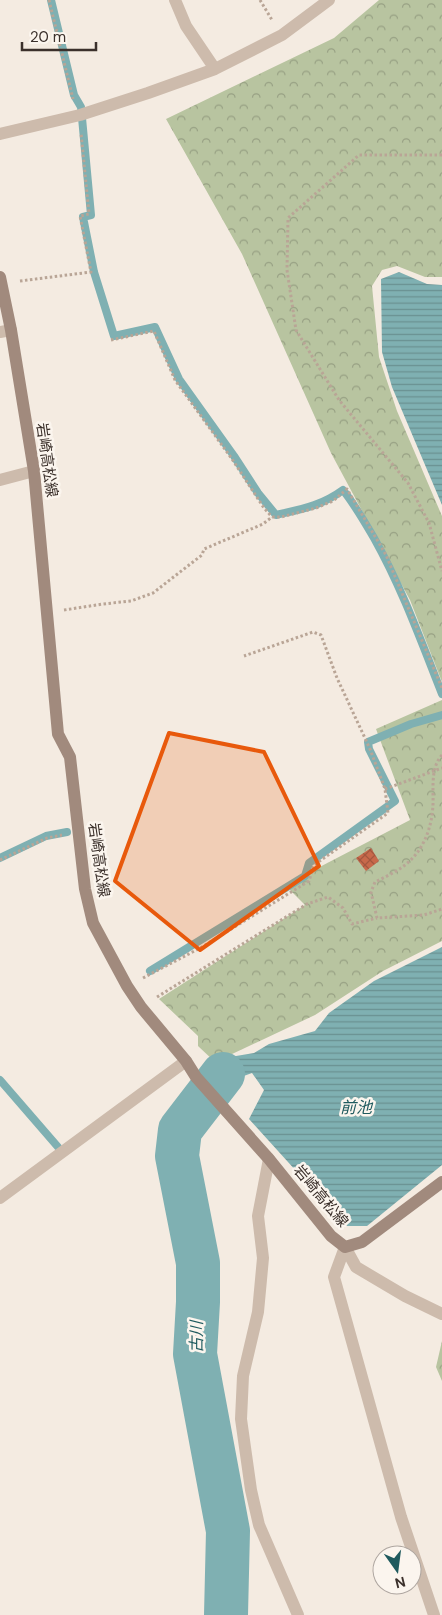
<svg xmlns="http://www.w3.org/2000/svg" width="442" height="1615" font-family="'DM Sans','Noto Sans JP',sans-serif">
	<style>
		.park { fill: url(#park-crowns) }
		.water { fill: url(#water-rules) }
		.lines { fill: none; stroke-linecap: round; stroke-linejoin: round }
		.stream { stroke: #7fb0b2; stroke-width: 8 }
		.river { stroke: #7fb0b2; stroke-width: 44 }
		.building { fill: url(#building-cross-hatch) }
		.path { stroke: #b9a596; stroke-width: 3; stroke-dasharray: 2.5 2.5; stroke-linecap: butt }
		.minor { stroke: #cdbbac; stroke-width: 12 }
		.secondary { stroke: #a18a7d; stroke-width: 12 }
		.marked { fill: #e8590c; fill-opacity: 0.2; stroke: #e8590c; stroke-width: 4; stroke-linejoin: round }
		.labels { text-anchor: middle; stroke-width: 5; stroke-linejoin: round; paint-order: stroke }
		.street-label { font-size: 15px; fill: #3b302b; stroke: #fbf5ee }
		.water-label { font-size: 16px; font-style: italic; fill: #1f5a5e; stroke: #fbf5ee }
	</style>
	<defs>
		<pattern id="park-crowns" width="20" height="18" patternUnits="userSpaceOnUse" patternTransform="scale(1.25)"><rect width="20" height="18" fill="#b8c4a0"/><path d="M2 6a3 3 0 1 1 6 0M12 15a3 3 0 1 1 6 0" fill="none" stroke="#97a083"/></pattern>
		<pattern id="water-rules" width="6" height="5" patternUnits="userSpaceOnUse" patternTransform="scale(1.25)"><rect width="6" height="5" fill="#7fb0b2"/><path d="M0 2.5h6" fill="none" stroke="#699091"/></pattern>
		<pattern id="building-cross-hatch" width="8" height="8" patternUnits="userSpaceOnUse" patternTransform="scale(1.25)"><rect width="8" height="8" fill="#c8694b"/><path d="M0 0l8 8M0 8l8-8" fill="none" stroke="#a4573f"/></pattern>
	</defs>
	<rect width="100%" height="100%" fill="#f4ebe1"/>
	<path class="park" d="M379,0h63v277h-17l-28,-11 -15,4 -10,16 7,71 18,54 45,105v166l-32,-82 -79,-147 -89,-199 -76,-135 168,-81z
		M442,700v241l-59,30 -68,44 -100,47 -17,-16v-10l-39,-37 146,-94 -20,-20 125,-65 -34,-91z
		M442,1341v40l-6,-14z"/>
	<path class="water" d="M399,272l28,12 15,1v220l-50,-118 -10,-35 -1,-73z
		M442,947v218l-75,61h-21l-97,-107 15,-29 -12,-17 -22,8 -15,-17 21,-8 18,-3 15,-9 46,-13 14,-18 45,-32z"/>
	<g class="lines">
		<path class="stream" d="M51,0l23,95 7,12 10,108 -8,2 11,55 20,64 41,-9 24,52 55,77 24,37 18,22c26,-6 45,-9 67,-25 12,15 21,31 31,48 28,50 47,103 68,156
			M0,858l46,-22 21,-4
			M150,971l155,-95 4,-13 86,-62 -26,-52 -1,-7 43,-18 31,-9
			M0,1080l58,67"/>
		<path class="river" d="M223,1074l-43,56 -3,26 21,107v39l-3,52 33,177 -2,84"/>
	</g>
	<path class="building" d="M371,848l8,13 -13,10 -10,-13z"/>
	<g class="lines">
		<path class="path" d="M49,0l24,99
			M260,0l12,20
			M442,155h-83l-71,63 -1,52 9,60 43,70 69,83 21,40 13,48
			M20,281l71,-9 -11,-56 9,-2 -8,-81
			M111,340l43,-9 21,49 57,79 32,49 8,9
			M64,610l39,-6 28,-3 22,-8 49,-38 2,-6 59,-25 9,-7h9l35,-9 17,-7 14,-12 39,66 56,133
			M442,755c-10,11 -9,27 -9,41 1,25 -7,53 -28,69 -9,7 -20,12 -30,17l-4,10 6,26 47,-3 18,-6
			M385,789l57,-21
			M0,860l47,-22 15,-3
			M143,978l59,-31 107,-66 5,-16 74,-52 -3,-24 -15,-40 -33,-71 -16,-43 -8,-3 -69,24
			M157,997l150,-93 21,-7 15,11 9,16 25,-6"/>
		<path class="minor" d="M175,0l11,26 29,43
			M0,134l80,-19 68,-22 67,-24 67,-34 47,-35
			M0,332l11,-2
			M0,480l34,-9
			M269,1159l-11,57 5,42 -5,54 -15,64 -2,43 10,71 8,35 39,90
			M0,1198l186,-137
			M434,1615l-33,-98 -67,-240 11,-30 11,20 49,29 37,18"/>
		<path class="secondary" d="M0,277l11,53 23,141 24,263 12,23 15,132 8,34 34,63 14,21 45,54 10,16 73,82 62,77 14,11 17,-5 80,-60"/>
	</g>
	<path class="marked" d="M169,733l95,19 55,114 -119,84 -85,-69z"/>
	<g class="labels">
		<g class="street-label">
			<text transform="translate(47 460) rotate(82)" y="5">岩崎高松線</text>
			<text transform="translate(99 860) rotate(82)" y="5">岩崎高松線</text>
			<text transform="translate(321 1196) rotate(50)" y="5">岩崎高松線</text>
		</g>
		<g class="water-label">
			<text x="356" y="1113">前池</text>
			<text transform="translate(196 1337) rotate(-90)" y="6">古川</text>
		</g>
	</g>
	<g transform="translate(397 1570) rotate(166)"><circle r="24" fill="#fbf5ee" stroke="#aea6a0"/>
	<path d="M0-4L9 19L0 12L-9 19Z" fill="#1f5a5e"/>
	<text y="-8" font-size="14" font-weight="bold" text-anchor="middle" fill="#3b302b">N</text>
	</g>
	<path d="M22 42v8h74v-8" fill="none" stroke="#3b302b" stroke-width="2.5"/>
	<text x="30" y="42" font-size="15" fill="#3b302b" stroke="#fbf5ee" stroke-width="4" paint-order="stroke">20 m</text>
</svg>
